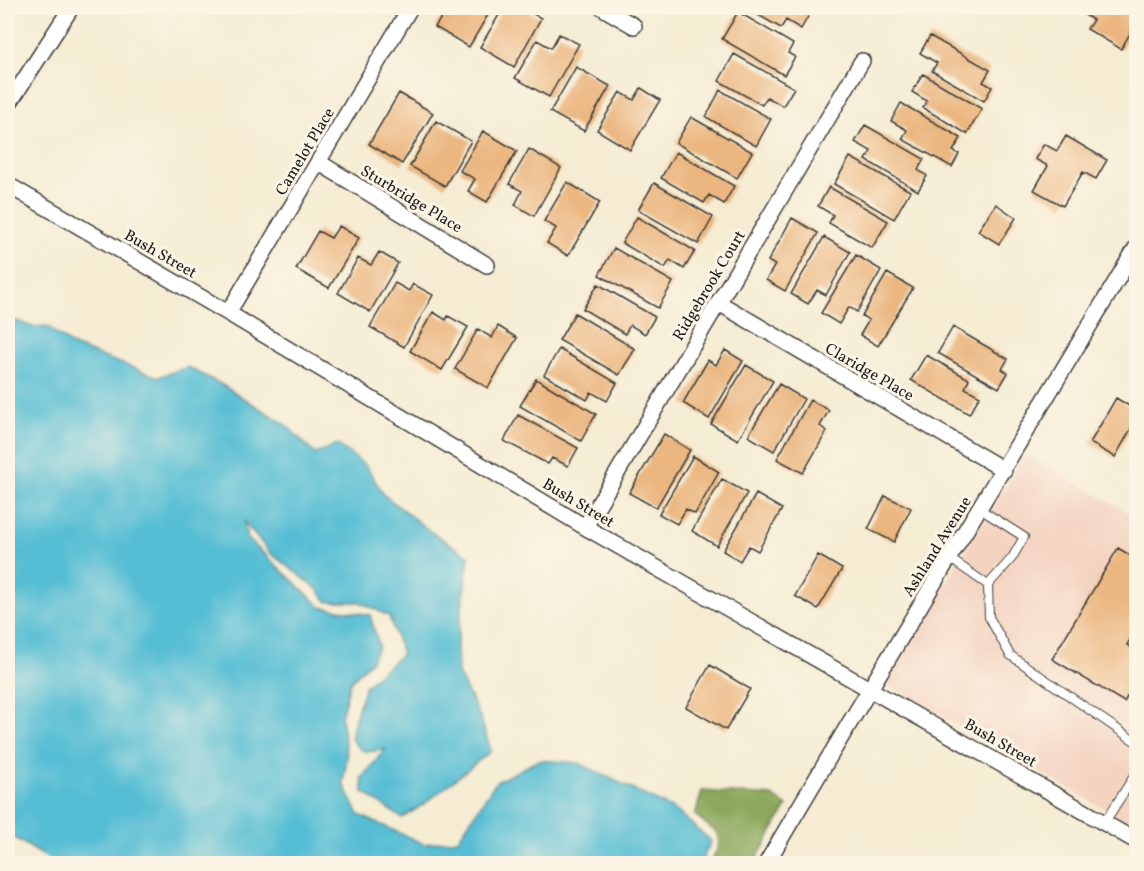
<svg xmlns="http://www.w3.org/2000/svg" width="1144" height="871" font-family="Vollkorn,serif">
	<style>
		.built { fill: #f4d3c1 }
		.forest { fill: #8ba85b; stroke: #54623c; stroke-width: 1.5 }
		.water { fill: #57bed4; stroke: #3a6d78; stroke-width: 1.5 }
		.building { fill: #ebb67f }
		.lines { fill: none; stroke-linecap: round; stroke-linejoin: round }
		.service-casing { stroke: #3d3b37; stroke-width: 10 }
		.minor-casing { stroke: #3d3b37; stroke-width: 18 }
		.service { stroke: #fff; stroke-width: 8 }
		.minor { stroke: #fff; stroke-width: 15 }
		.labels { text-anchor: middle; stroke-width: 6; stroke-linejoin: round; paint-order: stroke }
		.street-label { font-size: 16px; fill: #1c1c1c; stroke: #fcf5e5 }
	</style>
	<rect width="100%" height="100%" fill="#fcf5e5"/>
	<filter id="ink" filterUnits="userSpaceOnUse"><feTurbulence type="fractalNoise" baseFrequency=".0167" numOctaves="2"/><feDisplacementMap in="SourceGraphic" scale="12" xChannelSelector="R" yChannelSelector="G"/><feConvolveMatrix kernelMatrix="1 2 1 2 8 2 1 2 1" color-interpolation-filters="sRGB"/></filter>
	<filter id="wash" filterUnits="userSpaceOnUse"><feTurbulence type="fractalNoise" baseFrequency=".008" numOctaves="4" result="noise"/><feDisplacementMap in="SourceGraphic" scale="24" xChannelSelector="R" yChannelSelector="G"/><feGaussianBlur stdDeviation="1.35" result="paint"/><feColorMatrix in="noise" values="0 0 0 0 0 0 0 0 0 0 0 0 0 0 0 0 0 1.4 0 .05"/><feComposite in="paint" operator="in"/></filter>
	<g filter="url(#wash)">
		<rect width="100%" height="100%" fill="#f5ecd3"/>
		<path class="built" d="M1025,454l111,63v310l-252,-144z"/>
		<path class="forest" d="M702,791l70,5 15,10 -33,57h-43l8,-19 -2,-11 -22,-18z"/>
		<path class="water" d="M8,318l25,9 14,-1 26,20 85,31 30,-10 36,19 61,38 30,30 22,-10 29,22 18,29 47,37 38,24 -12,87 1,30 23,46 10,32 -68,54 -21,13 -39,-26 -1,-15 10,-11 13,-17c-19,3 -20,7 -34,-10l4,-20 10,-33 37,-32 -13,-38 -29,-14h-32l-13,-15 -45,-34 -26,-31 3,16 74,69 49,8 9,31 -8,15 -21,21 -9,35 6,40 -4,26 16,32 65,29 34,-5 38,-57 43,-22 40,3 96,47 36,31 -10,22 -644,1 -49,-30z"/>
		<g id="blocks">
			<path class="building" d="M447,8h45l-23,39 -34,-20z
				M503,8h4l9,4 3,-4h3l19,10 -27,49 -34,-20z
				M746,8h59l6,3 -10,18 -15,-9 -5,8z
				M1089,8h31l16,9v6l-15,26 -34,-20 6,-9 -8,-5z
				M738,12l55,32 -5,9 7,4 -11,18 -62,-36z
				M559,34l20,10 -30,53 -34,-19 22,-38 14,8z
				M930,36l60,34 -7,12 9,5 -8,14 -52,-30 5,-8 -17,-10z
				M734,54l60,34 -11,18 -16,-9 -5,8 -43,-24z
				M576,67l34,19 -26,45 -34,-19z
				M923,74l59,35 -15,25 -44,-26 4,-7 -15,-9z
				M641,88l19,12 -30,50 -33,-20 23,-38 14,8z
				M720,90l51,29 -15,27 -50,-29z
				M399,93l34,20 -31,51 -33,-20z
				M901,103l60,35 -8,13 6,3 -7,13 -50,-28 5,-9 -16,-9z
				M691,117l61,35 -15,26 -61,-35z
				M436,121l35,20 -26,45 -35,-20z
				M865,125l59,34 -6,11 9,6 -9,15 -52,-31 5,-9 -16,-9z
				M483,131l34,20 -30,51 -19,-11 7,-12 -15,-8z
				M1066,136l41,24 -11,19 -13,-7 -20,34 -29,-16 14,-24 -13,-7 9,-15 13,7z
				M529,149l32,19 -27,48 -19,-11 7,-14 -13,-7z
				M676,152l58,34 -10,18 -15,-9 -5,8 -43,-25z
				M850,157l60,34 -16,28 -60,-35z
				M567,182l33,20 -32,54 -21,-13 9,-15 -12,-7z
				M654,183l59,34 -15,27 -60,-34z
				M829,187l59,34 -16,27 -43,-25 4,-8 -15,-9z
				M996,204l20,14 -17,26 -21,-13z
				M637,217l58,34 -11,18 -14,-9 -5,8 -43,-25z
				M792,218l26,15 -33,58 -19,-11 9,-15 -7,-4z
				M339,226l20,12 -30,50 -33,-19 22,-38 13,7z
				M824,237l26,15 -24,43 -9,-5 -9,14 -17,-10z
				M614,248l59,34 -15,26 -59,-33z
				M379,252l19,11 -28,49 -32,-19 20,-35 13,7z
				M856,255l25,15 -24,42 -8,-5 -10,17 -18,-11z
				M887,273l26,15 -35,58 -18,-11 9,-15 -7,-4z
				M395,283l14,8 4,-7 20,11 -29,52 -34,-20z
				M598,284l57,33 -10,17 -15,-9 -5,9 -42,-25z
				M433,312l13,8 2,-4 20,11 -26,43 -32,-19z
				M575,313l60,36 -16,26 -60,-35z
				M498,326l19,12 -29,50 -33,-19 23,-40 14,9z
				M953,327l55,32 -6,10 6,4 -9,15 -61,-35z
				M559,349l58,34 -10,18 -16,-9 -4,8 -43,-25z
				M725,350l18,11 -34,58 -26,-16 25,-43 8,5z
				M926,355l43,24 -4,9 15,8 -11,18 -58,-34z
				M746,365l27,16 -35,59 -27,-16z
				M536,379l60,35 -15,27 -61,-35z
				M779,384l25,15 -30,52 -26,-15z
				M1116,398l20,12v10l-21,37 -25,-14z
				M810,400l19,10 -9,16 7,5 -24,42 -26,-14z
				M518,415l60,33 -10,18 -16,-8 -4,6 -44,-23z
				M664,434l26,16 -34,58 -27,-15z
				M693,456l26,16 -24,42 -9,-5 -9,15 -18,-10z
				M722,479l25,14 -30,53 -25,-15z
				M756,494l26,15 -24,42 -9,-5 -9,15 -17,-10z
				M885,496l26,12 -17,34 -26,-13z
				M1118,548l18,11v70l-9,16 9,5v23l-5,9 4,2 -11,18 -72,-43z
				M818,555l24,14 -24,40 -23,-13z
				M710,665l40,24 -24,41 -40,-23z"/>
		</g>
	</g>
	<g filter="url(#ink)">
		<use href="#blocks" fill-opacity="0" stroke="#3d3b37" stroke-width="1.5"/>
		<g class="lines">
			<g class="service-casing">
				<path id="service" d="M980,509l44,28 -12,21 -24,27
					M949,558l39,27 1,32 21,38 126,87
					M1105,822l31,-49"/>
			</g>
			<g class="minor-casing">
				<path id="minor" d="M603,8l31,18
					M8,105l63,-97
					M318,162l169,103
					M8,185l220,128 357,214 551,314
					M719,303l285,167
					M228,313l182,-305
					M585,527l277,-466
					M766,864c121,-207 248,-411 370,-616"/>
			</g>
			<use href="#service" class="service"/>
			<use href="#minor" class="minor"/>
		</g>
	</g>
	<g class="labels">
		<g class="street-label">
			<text transform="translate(304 151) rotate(-59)" y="6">Camelot Place</text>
			<text transform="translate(412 198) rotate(31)" y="6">Sturbridge Place</text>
			<text transform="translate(161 253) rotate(30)" y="6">Bush Street</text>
			<text transform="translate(708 285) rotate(-59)" y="6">Ridgebrook Court</text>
			<text transform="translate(870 371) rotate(30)" y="6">Claridge Place</text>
			<text transform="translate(579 502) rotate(31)" y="6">Bush Street</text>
			<text transform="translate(936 546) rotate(-58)" y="6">Ashland Avenue</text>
			<text transform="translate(1001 742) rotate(30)" y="6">Bush Street</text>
		</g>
	</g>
	<rect width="1144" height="871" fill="none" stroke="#fcf5e5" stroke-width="30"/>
</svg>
